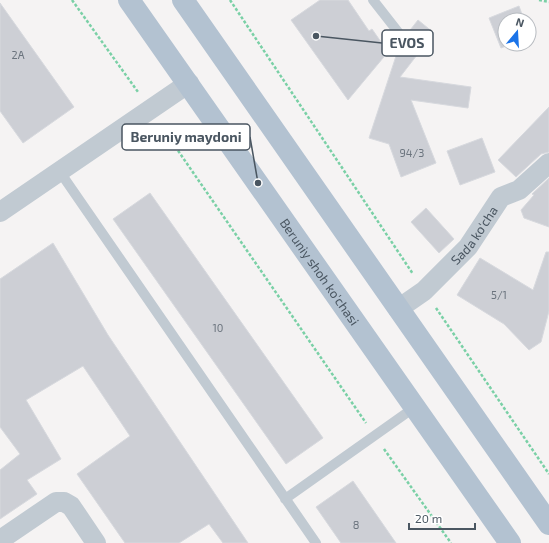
<svg xmlns="http://www.w3.org/2000/svg" width="549" height="543" font-family="'Exo 2',sans-serif">
	<style>
		.building { fill: #cdcfd5; stroke: #d7d9de }
		.lines { fill: none; stroke-linecap: round; stroke-linejoin: round }
		.path { stroke: #7ad0a6; stroke-width: 2.5; stroke-dasharray: 3 2; stroke-linecap: butt }
		.service { stroke: #c1cad2; stroke-width: 10 }
		.minor { stroke: #c1cad2; stroke-width: 20 }
		.primary { stroke: #b3c2d1; stroke-width: 22 }
		.labels { text-anchor: middle; stroke-width: 3.5; stroke-linejoin: round; paint-order: stroke }
		.number-label { font-size: 11px; fill: #6b747e }
		.street-label { font-size: 13px; fill: #4a5661; stroke: #fff }
		.leader { fill: none; stroke: #4a5661; stroke-width: 1.5 }
		.callout-dot { fill: #4a5661; stroke: #fff; stroke-width: 1.5 }
		.callout { fill: #fff; stroke: #4a5661; stroke-width: 1.5 }
		.callout-label { font-size: 14px; text-anchor: middle; font-weight: bold; fill: #4a5661 }
	</style>
	<rect width="100%" height="100%" fill="#f5f3f3"/>
	<path class="building" d="M320,0h28l21,31 3,-2 16,23 -40,48 -57,-80z
		M0,3l74,104 -51,36 -23,-32z
		M519,6l5,14h-19v24h7l-11,4 -12,-30z
		M418,20l16,13 -34,44 71,10 -3,21 -57,-8 25,63 -35,14 -12,-33 -20,-6 31,-94 6,-2 2,-3 -1,-5z
		M549,107v45l-8,2 -25,23 -18,-17z
		M482,138l13,34 -35,13 -13,-34z
		M549,178v49l-25,-9 -3,-8 13,-15 -2,-1z
		M150,193l173,245 -37,26 -173,-245z
		M426,208l28,31 -15,14 -28,-31z
		M53,243l55,92 140,208h-25l-14,-19 -30,19h-54l-48,-69 53,-38 -47,-70 -57,34 35,59 -34,21 10,14 -37,25v-49l20,-16 -20,-27v-148z
		M546,252h3v59l-8,31 -12,8 -25,-26 -47,-29 23,-37 53,32z
		M353,481l43,62h-55l-25,-36z"/>
	<g class="lines">
		<path class="path" d="M72,0l66,92
			M230,0l183,274
			M539,0l10,2
			M161,126l205,297
			M436,308l113,166
			M384,449l67,94"/>
		<path class="service" d="M373,0l29,37
			M60,172l256,371
			M285,499l130,-92"/>
		<g class="minor">
			<path d="M0,212l189,-129"/>
			<path id="s1" d="M398,309l26,-18 44,-44 33,-50 18,-7 30,-27"/>
			<path d="M0,540l56,-38h8l7,4 25,37"/>
		</g>
		<g class="primary">
			<path id="s2" d="M129,0l381,543"/>
			<path d="M183,0l366,524"/>
		</g>
	</g>
	<g class="labels">
		<g class="number-label">
			<text x="18" y="59">2А</text>
			<text x="412" y="157">94/3</text>
			<text x="499" y="299">5/1</text>
			<text x="218" y="332">10</text>
			<text x="356" y="529">8</text>
		</g>
		<g class="street-label">
			<text dy="5" stroke="none"><textPath href="#s1" startOffset="107">Sada ko'cha</textPath></text>
			<text dy="5" stroke="none"><textPath href="#s2" startOffset="332">Beruniy shoh ko'chasi</textPath></text>
		</g>
	</g>
	<path class="leader" d="M316 36L382 43M258 183L250 137"/>
	<g class="callout-dot">
		<circle cx="316" cy="36" r="4"/>
		<circle cx="258" cy="183" r="4"/>
	</g>
	<g class="callout">
		<rect x="382" y="30" width="51" height="26" rx="4"/>
		<rect x="122" y="124" width="128" height="26" rx="4"/>
	</g>
	<g class="callout-label">
		<text x="407" y="48">EVOS</text>
		<text x="186" y="142">Beruniy maydoni</text>
	</g>
	<g transform="translate(517 32) rotate(18)"><circle r="19" fill="#ffffff" stroke="#b7bbc0"/>
	<path d="M0-3L7 15L0 10L-7 15Z" fill="#1a73e8"/>
	<text y="-6" font-size="11" font-weight="bold" text-anchor="middle" fill="#4a5661">N</text>
	</g>
	<path d="M409 523v6h66v-6" fill="none" stroke="#4a5661" stroke-width="2"/>
	<text x="415" y="523" font-size="12" fill="#4a5661" stroke="#ffffff" stroke-width="3" paint-order="stroke">20 m</text>
</svg>
